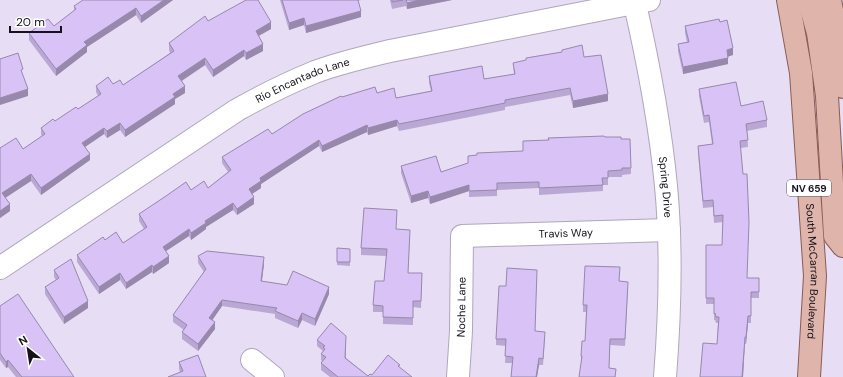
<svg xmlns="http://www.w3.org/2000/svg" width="843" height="377" font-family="'DM Sans',sans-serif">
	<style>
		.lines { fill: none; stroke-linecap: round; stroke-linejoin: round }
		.minor-casing { stroke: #afa6bd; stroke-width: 24 }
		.major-casing { stroke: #8a5b53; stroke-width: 24 }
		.minor { stroke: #fff; stroke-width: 22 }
		.major { stroke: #dfb4aa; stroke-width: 22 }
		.wall { fill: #baa7d4 }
		.shaded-wall { fill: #9788ac }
		.building { fill: #d8c2f6; stroke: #9788ac }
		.labels { text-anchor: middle; stroke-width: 3; stroke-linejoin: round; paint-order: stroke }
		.shield { fill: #fff; stroke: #5c595f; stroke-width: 1 }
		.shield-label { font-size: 10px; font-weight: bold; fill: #16121a }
		.street-label { font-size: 11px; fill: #16121a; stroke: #fff }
	</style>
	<rect width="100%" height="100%" fill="#e7ddf5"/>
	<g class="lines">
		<g class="minor-casing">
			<g id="minor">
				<path id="s1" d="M634,0c14,61 26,123 32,186 6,63 4,128 -1,191"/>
				<path id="s2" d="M0,268l237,-158c25,-14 51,-27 78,-38 24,-9 50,-15 75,-21l259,-51"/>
				<path d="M252,360l21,17"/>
				<path id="s3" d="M458,377l3,-46 1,-95 207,-6"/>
			</g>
		</g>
		<g class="major-casing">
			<g id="major">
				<path id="s4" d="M788,0l13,73 14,203 -6,101"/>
				<path d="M809,0l9,33 9,63 8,140 8,10"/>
				<path d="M830,0l12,63 1,24"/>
			</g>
		</g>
		<use href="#minor" class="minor"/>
		<use href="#major" class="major"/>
	</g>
	<path class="wall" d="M173,0l-32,23 -5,-8 -49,32v5l-31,24 -27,-36v-7l25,-7 20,-15v-5z
		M280,0h81l-3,1 3,16 -55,16 -2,-8 -15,5z
		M390,0h62l-45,9 -1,-3 -14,3z
		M208,21l63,8 -12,7 4,15 -17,9 -2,-4 -31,21 -8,-12 -23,16 3,12 -10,6v5l-50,33 -5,-7 -13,8 -3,-4 -19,13 5,13 -49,35 -10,-14 -26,17 5,13 -10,7v-70l23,1 19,-13 -1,-1v-7l37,-19 20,-13 -2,-4v-6l17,-2 10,1 47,-32 -1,-3v-7z
		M685,26l48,29 -5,1v8l-45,10 -5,-23v-7l9,-2 -2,-9z
		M562,50l22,7 24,44 -35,7 -3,-13 -65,12v3l-106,21 -2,-5 -29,9 -1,-3 -45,20 -3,-6 -58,38v4l-9,6 2,10 -17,11 -4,-5 -27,17v2l-15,11 -2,-4 -23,15 3,12 -16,11 -1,-2 -26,17 -6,-9 -21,14 -22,-32v-7l28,-15 18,3 21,-14 -5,-8v-7l52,-24 17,-2 20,-16 -6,-9v-6l50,-23 70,-37 35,-4 19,5 35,-7 -2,-8v-7l55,3 30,-5 -1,-11 13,-2v-3l36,-6z
		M699,89l42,17 26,14v7l-20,4 1,16 -8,1 7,130h12v20h-8v25h-3l-2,21h-1l-2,33h-43l17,-33 1,-21h-2l-1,-3h-1v-16h-8v-59h16l1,-23 -9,1 -1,-16 -10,1 -5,-55v-7l14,-2 -3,-22 -5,1 -5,-27z
		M605,137l16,2 10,29v6l-9,1v2h-14v8h-5v6l-64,4v-7l-42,2v6l-28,1v-6l-39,13 -2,-6 -17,5 -10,-30v-7l40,6 27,-8 9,-9 46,-4 26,-11z
		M410,237l-2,36h14l-1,35 -8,-1v18l-30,-1v-12h-10v-7l11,-24 2,-25 -25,-1v-7z
		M350,249v17l-13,-1v-3z
		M198,256l66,8 -2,17 67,13 -14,32 -13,-6 -4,8 -23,-10v-4l-53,-8 -10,14 3,9 -17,22 -16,-12v-7l2,-2 -11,-8v-7l31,-43 -6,-9z
		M54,270l34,38 -24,16 -19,-30v-7l11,-7 -2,-3z
		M619,281l9,7 -3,58 -15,-1 -1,23 7,9 -35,-15v-6l4,-15 1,-29h-3v-7z
		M0,306l74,71h-58l-8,-10 -2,1 -6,-8z
		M535,331l10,7 -2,27h-4l-2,12h-26l1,-14h-7l1,-17 -10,-1v-6z
		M317,340l29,2v16l22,18 32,-8 12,9h-82l-9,-7v-7l1,-2 -1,-1v-6l2,-3 -6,-5z
		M179,362l27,15 -26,-5 -1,-3z"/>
	<path class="shaded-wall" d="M164,0h9l-32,23v-7z
		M419,0h33l-45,9v-6z
		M136,8v7l-49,32v5l-31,24v-7l28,-27z
		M361,11v6l-55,16v-7z
		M304,18v7l-15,5v-7z
		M271,22v7l-15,8v-6z
		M263,44v7l-17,9v-7z
		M733,48v7l-6,2v-7z
		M244,50v6l-31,21v-7z
		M205,58v7l-27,18v-7z
		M728,58v6l-45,10v-7z
		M185,86v7l-10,6v5l-50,33v-7l48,-36z
		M28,89v7l-28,9v-7z
		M608,94v7l-35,7v-7z
		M397,120v6l-29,9v-7z
		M120,123v7l-13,8v-7z
		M367,125v7l-45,20v-6z
		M104,128v6l-22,15v-6z
		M319,140v6l-58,38v4l-12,8v-7l11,-11z
		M90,154v6l-49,35v-7z
		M31,174v7l-29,19v-7z
		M469,185v6l-39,13v-7z
		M428,191v7l-17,5v-7z
		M254,197v7l-17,11v-6z
		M233,203v7l-27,17v2l-15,11v-7l14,-12z
		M10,204v7l-10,7v-7z
		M189,229v7l-26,17v-6z
		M169,256v7l-16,11v-7z
		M264,257v7l-3,23v-6z
		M152,265v7l-26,17v-6z
		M120,273v7l-21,14v-7z
		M329,287v7l-14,32v-7z
		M222,300v6l-13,19v-7z
		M88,301v7l-24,16v-7z
		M302,313v7l-4,8v-7z
		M748,316v7l-2,21v-7z
		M215,322v7l-17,22v-7z
		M745,337l-2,40h-1z
		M539,358v7l-2,12h-1z
		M8,360v7l-2,1v-6z"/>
	<path class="building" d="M83,0h81l-23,16 -5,-8 -52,34 3,3 -31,24 -27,-36 19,-14 6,7 22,-17 -2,-3z
		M246,0h12l13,22 -15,9 7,13 -17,9 -2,-3 -31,20 -8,-12 -27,18 7,10 -12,8 2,3 -50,33 -5,-7 -13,8 -3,-3 -22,15 8,11 -49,34 -10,-14 -29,19 8,11 -10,7v-63l16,-10 7,11 22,-15 -4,-6 12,-9 2,2 21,-14 2,2 23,-15 -5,-8 12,-9 5,7 7,-4 3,5 51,-34 -5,-8 36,-27 3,5z
		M282,0h76l3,11 -55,15 -2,-8 -15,5z
		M392,0h11l-11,2z
		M406,0h13l-12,3z
		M719,19l1,3 7,-2 6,28 -6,2 1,8 -45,9 -5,-23 11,-2 -4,-16z
		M582,45l2,12 17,-2 7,39 -35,7 -3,-13 -65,12v3l-106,21 -2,-4 -29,8 -1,-3 -45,21 -3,-6 -59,38 1,3 -12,8 5,8 -17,12 -4,-6 -28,18 1,2 -15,10 -2,-4 -26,18 6,9 -16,11 -1,-2 -26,18 -6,-10 -21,14 -22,-32 26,-18 2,3 11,-8 7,11 24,-16 -8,-13 27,-18 20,-14 5,8 13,-9 4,7 23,-18 -9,-13 46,-28 4,5 31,-20 38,-18 1,1 33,-10 2,6 17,-5 2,10 36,-7 -3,-15 53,-10 2,13 31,-5 -2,-11 13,-3v-2l36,-6v-2z
		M18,53l5,16 -2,1 7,19 -28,9v-39z
		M736,82l5,24 22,-5 4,19 -21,4 2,16 -8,1 3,33h4l2,48 -2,56h12v14h-8v24h-3l-2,21h-1l-3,40h-42l3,-34 14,1 2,-27h-3l-1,-4 -1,1v-16h-8v-53h16l1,-30 -9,1 -1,-16 -10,1 -5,-55 15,-2 -4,-29 -5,1 -5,-27z
		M604,136l1,1h16v2h9l1,29h-9v2l-14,1v7h-6l1,7 -64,3v-6l-42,1v7l-28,1v-6l-39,12 -2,-6 -17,5 -10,-30 35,-10 5,16 27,-9v-7l9,-1v-2l46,-2v-10l26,-1 -1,-2z
		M364,208l33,2 -1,19 14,1 -2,43h14l-1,28h-8v17l-30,-1v-11l-10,-1 2,-24h9l3,-32 -26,-1z
		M337,248l13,1v13h-13z
		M207,251l57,6 -3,24 26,4 6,-14 36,16 -14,32 -13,-6 -4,8 -23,-10 2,-3 -55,-8 -13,18 6,4 -17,22 -16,-12 5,-7 -14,-10 33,-46 -8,-13z
		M71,259l17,42 -24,16 -19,-30 14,-9 -5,-8z
		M585,266l35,1 -1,14 9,1 -3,57h-15l-1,29 7,1 -1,8h-36l3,-21h-1l1,-15h3l2,-36h-4z
		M507,268l30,2 -2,61 10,1 -2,27 -4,-1 -3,19h-25l2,-20 -8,-1 1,-17h-10l3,-53h7z
		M18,294l56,83h-52l-14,-17 -2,2 -6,-9v-47z
		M331,323l15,13 -1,22 23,18 2,-2 2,1 16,-20 12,10 -2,1 14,11h-74l-17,-14 5,-6 -5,-3 4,-5 -2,-2 2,-1 -8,-6z
		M198,355l8,22h-38l15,-6 -4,-9z"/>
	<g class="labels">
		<rect class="shield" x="787" y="180" width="44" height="16" rx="3"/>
		<g class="shield-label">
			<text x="809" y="192">NV 659</text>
		</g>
		<g class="street-label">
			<text dy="4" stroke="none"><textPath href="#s2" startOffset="357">Rio Encantado Lane</textPath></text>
			<text dy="4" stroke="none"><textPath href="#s1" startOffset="190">Spring Drive</textPath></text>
			<text dy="4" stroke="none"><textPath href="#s3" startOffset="245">Travis Way</textPath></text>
			<text dy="4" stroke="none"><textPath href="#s4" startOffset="273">South McCarran Boulevard</textPath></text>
			<text dy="4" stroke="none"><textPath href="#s3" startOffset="70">Noche Lane</textPath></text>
		</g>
	</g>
	<g transform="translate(28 349) rotate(330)" stroke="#ffffff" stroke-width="3" paint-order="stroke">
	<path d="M0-3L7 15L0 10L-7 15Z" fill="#16121a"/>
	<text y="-6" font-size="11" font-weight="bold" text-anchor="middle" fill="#16121a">N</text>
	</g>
	<path d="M10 26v6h51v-6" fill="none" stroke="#16121a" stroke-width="2"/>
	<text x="16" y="26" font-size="12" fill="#16121a" stroke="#ffffff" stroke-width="3" paint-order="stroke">20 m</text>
</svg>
